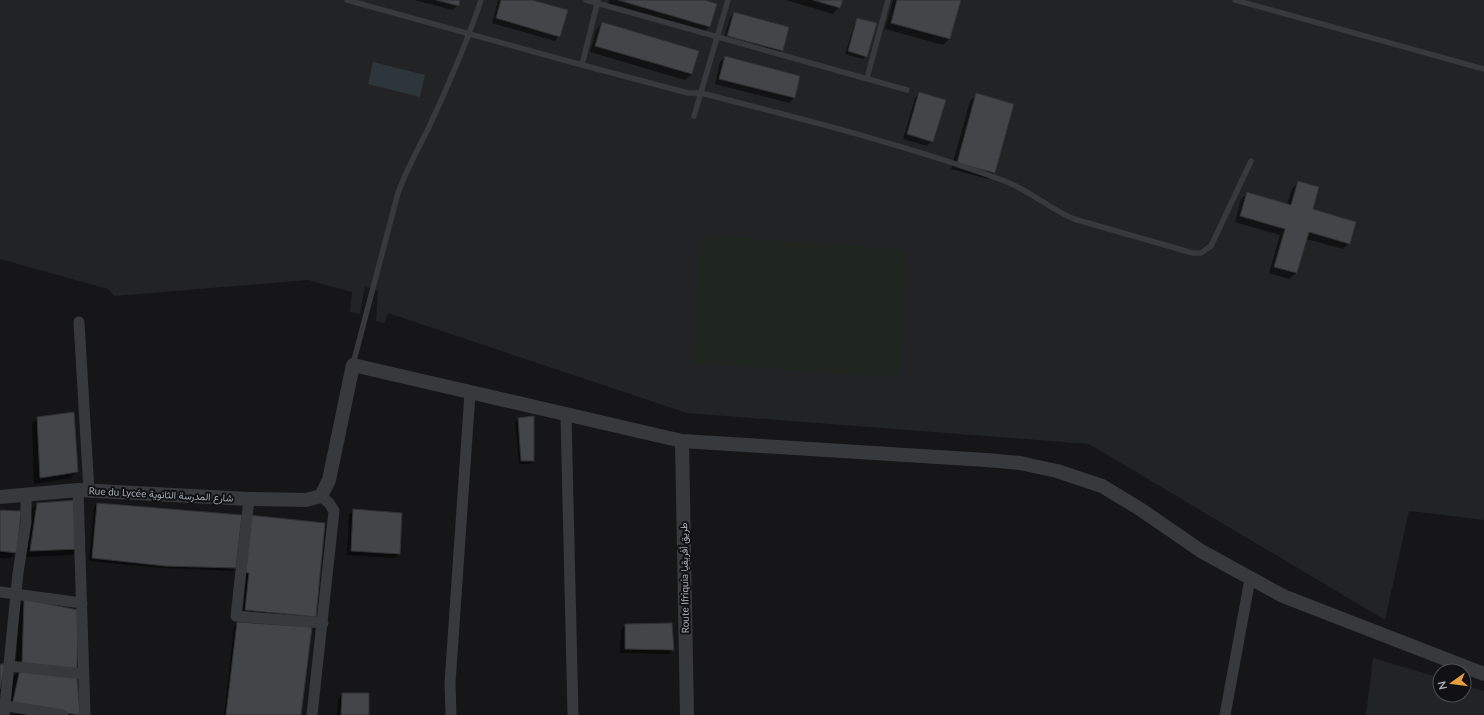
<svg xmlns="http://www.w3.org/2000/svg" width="1484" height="715" font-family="Lato,Vazirmatn,sans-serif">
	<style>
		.built { fill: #222325 }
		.green { fill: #1f261f }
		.water { fill: #2d363b }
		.shadow { fill: #0007 }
		.building { fill: #434548; stroke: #303134 }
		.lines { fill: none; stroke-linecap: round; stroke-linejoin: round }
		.service { stroke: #38393d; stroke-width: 5.5 }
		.minor { stroke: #38393d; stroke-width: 11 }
		.tertiary { stroke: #38393d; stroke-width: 14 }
		.labels { text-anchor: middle; stroke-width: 4; stroke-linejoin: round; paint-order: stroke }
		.street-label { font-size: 10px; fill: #a9afb7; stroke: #111113 }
	</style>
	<rect width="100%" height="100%" fill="#161618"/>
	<path class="built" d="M0,0h1484v520l-75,-9 -24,109 -296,-176 -402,-31 -299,-100 -4,10 -8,-2 2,-30 -13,-5 -5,28 -10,-2 2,-20 -44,-12 -194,16 -6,-7 -108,-30z
		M1373,658l67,20v17h24v-10l20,6v24h-118z"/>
	<path class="green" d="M702,235l205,15 -9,128 -205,-15z"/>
	<path class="water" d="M373,62l52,13 -5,22 -52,-13z"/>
	<path class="shadow" d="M414,0h45l-1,5 -5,5z
		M498,0h30l31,36 -4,5 -63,-18z
		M609,0h92l9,26 -7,7 -96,-28z
		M786,0h56l-3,7 -6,7z
		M893,0h67l-10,38 -7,7 -58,-16z
		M734,13l48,38 -5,4 -54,-14 7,-23z
		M857,19l9,37 -3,3 -18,-5 10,-32z
		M602,23l90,51 -7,6 -95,-28 6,-22z
		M725,57l74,19 -5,22 -5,5 -74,-19 5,-22z
		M920,93l12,48 -5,5 -24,-7 12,-41z
		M976,95l37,10 -19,68 -6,6 -37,-10 19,-68z
		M1298,183l14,27 37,33 -6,6 -37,-10 -10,34 -7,6 -20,-6 11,-38 -45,-13 6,-23 7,-6 39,11 5,-15z
		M38,418l39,53 -6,7 -37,6 -2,-60z
		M518,419l15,42 -3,3h-11l-4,-42z
		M37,504l42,45 -7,6 -48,2 7,-47z
		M97,504l138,64 -3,3 -71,-3 -72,-7 5,-54z
		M354,510l45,44 -5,4 -47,-3 2,-40z
		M0,511l16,41 -6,6h-10z
		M247,519l68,98 -72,-4 3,-38h-5z
		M24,600l52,78 3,37h-64l2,-2 -11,-1 8,-36 6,-6h-4l2,-63z
		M237,623l63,92h-76l10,-89z
		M625,625l48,25 -5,4 -48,-1 1,-23z
		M342,694l26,21h-31l1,-16z"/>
	<path class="building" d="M436,0h24l-1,6z
		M501,0h31l36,10 -8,27 -64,-19z
		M618,0h87l12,4 -7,23z
		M813,0h30l-3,8z
		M897,0h64l-11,39 -59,-16z
		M734,12l55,15 -6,24 -56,-15z
		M857,18l20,5 -10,34 -19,-6z
		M602,22l97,29 -7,23 -97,-28z
		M725,56l75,20 -5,22 -76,-19z
		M919,92l27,8 -13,42 -26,-8z
		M976,93l38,11 -19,69 -38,-10z
		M1298,181l21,6 -6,22 43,13 -6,22 -41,-12 -12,41 -23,-6 11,-38 -45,-13 7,-24 44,13z
		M74,412l4,60 -38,6 -3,-61z
		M534,416v45h-13l-3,-43z
		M78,500l2,49 -50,2 7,-48z
		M97,503l145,12 -6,53 -71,-2 -73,-8z
		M353,509l49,4 -2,41 -49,-3z
		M0,510l21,1 -4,42 -17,-2z
		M249,515l76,8 -9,94 -71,-7 4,-37 -5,-1z
		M24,599l54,11 -1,59 -55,-5z
		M237,622l75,5 -11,88h-75z
		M672,623l2,27 -49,-1v-25z
		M0,664h5l-5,25z
		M20,669l57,8 3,38 -68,-9z
		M342,693h27v22h-28z"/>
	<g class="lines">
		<path class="service" d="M347,0l235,65 106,28h13c101,26 202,51 301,87 26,9 46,28 72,39l119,34h8l10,-7 40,-85
			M586,0l321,90
			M1235,0l249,69
			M582,65l16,-65
			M867,78l21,-78
			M694,116l34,-116
			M353,364l45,-171c8,-23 20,-44 31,-66 19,-41 38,-84 52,-127"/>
		<path class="minor" d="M79,322l10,169
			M566,415l7,300
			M78,490l7,225
			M249,499l-13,117 87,7
			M0,592l82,11
			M9,666l74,8
			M0,705l63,10
			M4,715l14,-142 8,-51v-27
			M312,715l22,-204 -5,-8 -8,-7
			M451,715l-1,-32 20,-290
			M1225,715l25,-136"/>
		<path class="tertiary" d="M682,441l5,274
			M0,497l78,-7 171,9 57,1 15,-4 8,-16 24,-115 329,76 304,19 34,3 37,8 45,15 38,23 61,42 82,45 201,78"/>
	</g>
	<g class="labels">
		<g class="street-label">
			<text transform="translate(161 494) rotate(3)" y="4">Rue du Lycée شارع المدرسة الثانوية</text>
			<text transform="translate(684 578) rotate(-91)" y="4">Route Ifriquia طريق أفريقيا</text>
		</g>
	</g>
	<g transform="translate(1452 683) rotate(256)"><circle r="19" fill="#111113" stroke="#4e5055"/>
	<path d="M0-3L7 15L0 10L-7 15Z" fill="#e69f40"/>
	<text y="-6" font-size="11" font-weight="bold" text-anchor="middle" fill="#a9afb7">N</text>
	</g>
</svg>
